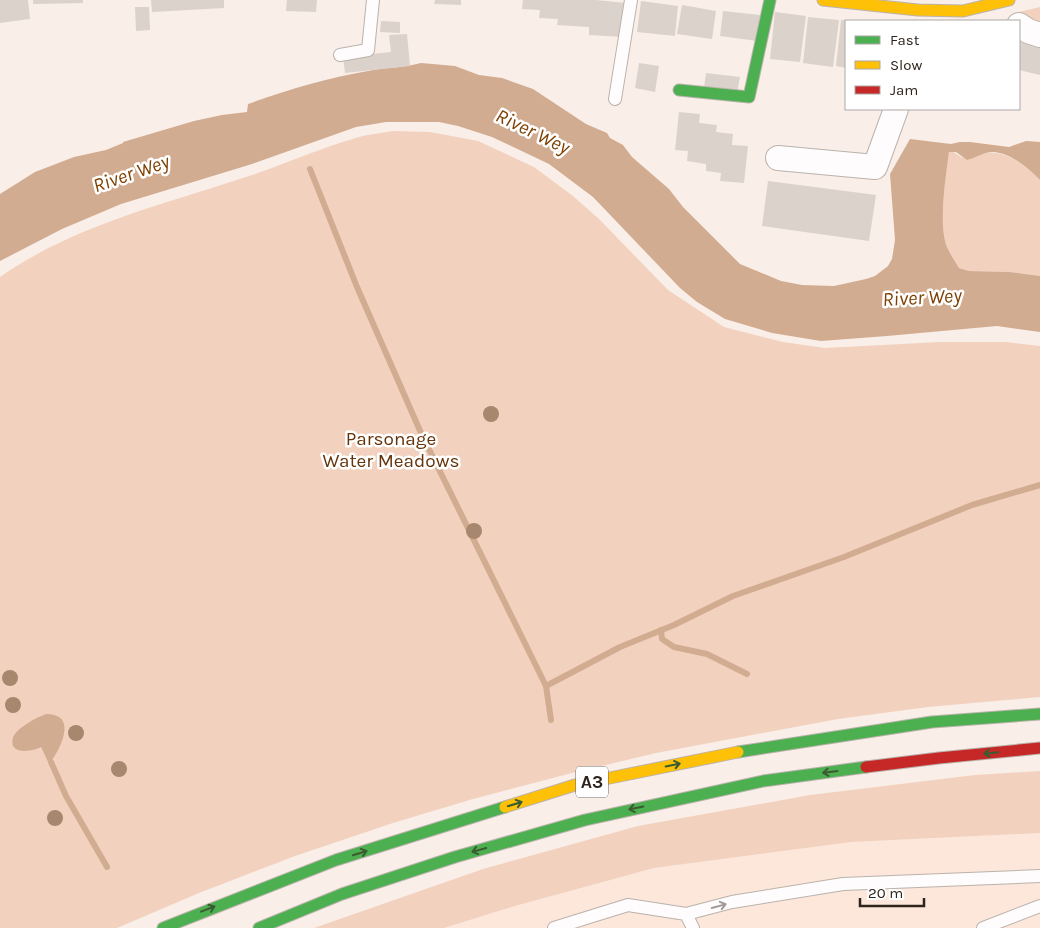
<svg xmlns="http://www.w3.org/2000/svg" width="1040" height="928" font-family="Karla,sans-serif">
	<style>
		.built { fill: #fce7da }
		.green { fill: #f2d2bf }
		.water { fill: #d2ac91 }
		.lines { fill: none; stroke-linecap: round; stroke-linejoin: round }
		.stream { stroke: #d2ac91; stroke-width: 6 }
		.building { fill: #dcd2cc }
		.lane-casing { stroke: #bbb2ac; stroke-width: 14 }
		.street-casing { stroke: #bbb2ac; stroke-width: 26 }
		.fast-casing { stroke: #bbb2ac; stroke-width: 13 }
		.slow-casing { stroke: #bbb2ac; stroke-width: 13 }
		.jam-casing { stroke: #bbb2ac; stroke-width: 13 }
		.lane { stroke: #fefcfc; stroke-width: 12 }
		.street { stroke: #fefcfc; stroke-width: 24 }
		.fast { stroke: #4caf50; stroke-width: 11 }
		.slow { stroke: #ffc107; stroke-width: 11 }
		.jam { stroke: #c62828; stroke-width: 11 }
		.tree { fill: #a7876d }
		.oneway { stroke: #3b5c31 }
		.oneway2 { stroke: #a19b98 }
		.labels { text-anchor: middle; stroke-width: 5; stroke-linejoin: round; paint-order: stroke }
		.shield { fill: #fff; stroke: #6d6661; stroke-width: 1 }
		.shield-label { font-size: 18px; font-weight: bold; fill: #2f241d }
		.park-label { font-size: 19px; fill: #643309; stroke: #fff }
		.water-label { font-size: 20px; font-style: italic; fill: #7e3f00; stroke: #fff }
	</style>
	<rect width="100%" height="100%" fill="#f9eee8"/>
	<path class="built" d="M1040,833v95h-596l71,-22 139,-38 197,-26z"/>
	<path class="green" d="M1040,7v14l-7,-1 -14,-8z
		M393,131l37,1 48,9 56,26 39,29 26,23 69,71 56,37 59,15 42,6 115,-6h66l34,4v351l-112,10 -90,12 -182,34 -88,21 -95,25 -80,24 -98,33 -96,37 -82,35h-117v-651c76,-53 166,-73 252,-102 36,-12 71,-28 107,-38 11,-3 23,-4 34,-6z
		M952,151l9,6 9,2c26,-16 52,2 70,21v96l-30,-4 -41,-1 -10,-3c-4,-7 -9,-14 -12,-21 -9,-22 -1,-71 2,-95z
		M1040,771v62l-189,9 -197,26 -139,38 -71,22h-130l169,-59 155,-43 172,-31 165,-20z"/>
	<path class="water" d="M421,63l34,3 24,9 23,3 31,11 53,35 21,9 3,5 13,7 9,12 37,32 14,18 57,57 41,17 21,4 32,1 32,-7 9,-3 13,-10 4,-7 3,-19 -5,-66 20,-35 41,5 9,-2h10l39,5 17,-6 14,1v38c-12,-12 -29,-27 -47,-28 -10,0 -17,6 -26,8l-11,-8h-7c-3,24 -11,73 -2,95 3,7 8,14 12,21l10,3 41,1 30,4v56l-43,-6 -110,10 -66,5 -49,-8 -47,-14 -28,-17 -17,-14 -87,-91 -44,-33 -57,-27 -34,-11 -19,-4h-53l-30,5 -104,37 -131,40 -59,25 -62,32v-67l35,-22 39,-15 32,-7 17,-7v-1l71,-21 28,-6 25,-3 1,-8c39,-14 79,-26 120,-33 17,-4 36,-3 53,-8z
		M47,714c4,0 9,1 12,3 14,9 -2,38 -10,47l-8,-17c-9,5 -33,8 -28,-9 2,-9 25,-22 34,-24z"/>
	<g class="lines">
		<path class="stream" d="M310,169l47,118 64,146 125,253 5,34
			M661,630l1,9 12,8 33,7 40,20
			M546,686l74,-39 54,-22 59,-29 111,-39 128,-52 68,-20
			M51,762l15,34 41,71"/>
	</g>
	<path class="building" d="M0,0h28l2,19 -30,4z
		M33,0h50v3l-50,1z
		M151,0h73v8l-72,4z
		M287,0h30l-1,12 -30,-1z
		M435,0h26v5l-27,-1z
		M523,0h73l30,3 -3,34 -34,-2v-8l-32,-2 1,-6 -19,-1 1,-8 -18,-1z
		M641,1l37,5 -3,30 -38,-4z
		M682,5l34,6 -4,28 -35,-5z
		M135,7h14l1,23 -14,1z
		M723,11l37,4 -3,26 -37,-5z
		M775,12l31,4 -6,46 -30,-3z
		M808,17l31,3 -6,47 -30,-4z
		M841,20h5v48l-10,-2z
		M381,21l19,1v11l-20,-1z
		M407,34l3,32 -65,7 -2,-16 48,-5 -2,-17z
		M1020,42l20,5v28l-21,-5z
		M639,63l20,3 -4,26 -20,-4z
		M706,73l34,4 -3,16 -33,-5z
		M679,112l21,2 -1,9 18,2 -1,7 17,2 -1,11 16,1 -4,37 -24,-2 1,-8 -15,-2v-7l-19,-3 1,-10 -13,-1z
		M768,181l108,14 -7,46 -107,-15z"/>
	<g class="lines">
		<g class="lane-casing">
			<path id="lane" d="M340,55l28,-5 5,-50
				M615,99l16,-99
				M554,928l74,-23 58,9
				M693,928l-7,-14 46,-12 111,-18 197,-8
				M983,928l57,-22"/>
		</g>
		<g class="street-casing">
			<path id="street" d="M1019,25l9,6 12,4
				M778,158l97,9 21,-58"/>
		</g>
		<g class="fast-casing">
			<path id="fast" d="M679,90l70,7 21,-97
				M738,752l194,-30 108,-8
				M163,928l173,-68 169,-53
				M259,928l83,-34 113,-37 130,-37 178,-39 103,-14"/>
		</g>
		<g class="slow-casing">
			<path id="slow" d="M823,0l95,10 45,1 46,-11
				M505,807l70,-22 163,-33"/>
		</g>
		<g class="jam-casing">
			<path id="jam" d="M866,767l73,-9 101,-10"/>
		</g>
		<use href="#lane" class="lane"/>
		<use href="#street" class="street"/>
		<use href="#fast" class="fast"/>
		<use href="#slow" class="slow"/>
		<use href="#jam" class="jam"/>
	</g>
	<g class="tree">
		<circle cx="491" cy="414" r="8"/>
		<circle cx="474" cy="531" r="8"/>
		<circle cx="10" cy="678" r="8"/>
		<circle cx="13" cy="705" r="8"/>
		<circle cx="76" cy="733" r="8"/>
		<circle cx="119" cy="769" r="8"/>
		<circle cx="55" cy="818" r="8"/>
	</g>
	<defs><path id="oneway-shaft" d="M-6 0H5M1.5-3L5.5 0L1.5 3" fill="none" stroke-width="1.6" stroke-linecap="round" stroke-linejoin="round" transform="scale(1.25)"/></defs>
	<g class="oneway">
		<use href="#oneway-shaft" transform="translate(991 753) rotate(174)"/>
		<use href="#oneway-shaft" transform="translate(673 765) rotate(-12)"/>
		<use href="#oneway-shaft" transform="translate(830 772) rotate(173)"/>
		<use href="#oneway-shaft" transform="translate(515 804) rotate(-17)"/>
		<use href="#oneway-shaft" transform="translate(636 808) rotate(168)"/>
		<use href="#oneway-shaft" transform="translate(479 850) rotate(164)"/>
		<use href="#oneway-shaft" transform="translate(360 853) rotate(-17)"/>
		<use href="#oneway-shaft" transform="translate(208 909) rotate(-21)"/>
	</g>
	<use class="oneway2" href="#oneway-shaft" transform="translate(719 906) rotate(-15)"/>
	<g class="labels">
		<rect class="shield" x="576" y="766.5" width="32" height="31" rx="4"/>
		<g class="shield-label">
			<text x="592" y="788">A3</text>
		</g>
		<g class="park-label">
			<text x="391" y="445">Parsonage<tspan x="391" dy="22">Water Meadows</tspan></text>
		</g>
		<g class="water-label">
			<text transform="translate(533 131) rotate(26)" y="7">River Wey</text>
			<text transform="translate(131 173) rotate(-19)" y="7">River Wey</text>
			<text transform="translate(922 297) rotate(-3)" y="7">River Wey</text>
		</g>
	</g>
	<rect x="845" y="20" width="175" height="90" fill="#ffffff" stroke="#aca7a5"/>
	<rect x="855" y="36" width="25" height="8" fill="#4caf50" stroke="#aca7a5"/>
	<text x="890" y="45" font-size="15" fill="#2f241d">Fast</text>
	<rect x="855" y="61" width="25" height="8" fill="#ffc107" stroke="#aca7a5"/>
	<text x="890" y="70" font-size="15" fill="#2f241d">Slow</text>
	<rect x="855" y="86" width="25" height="8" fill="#c62828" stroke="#aca7a5"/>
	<text x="890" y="95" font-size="15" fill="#2f241d">Jam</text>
	<path d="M860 898v8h64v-8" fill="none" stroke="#2f241d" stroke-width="2.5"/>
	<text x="868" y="898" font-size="15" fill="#2f241d" stroke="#ffffff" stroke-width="4" paint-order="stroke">20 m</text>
</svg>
